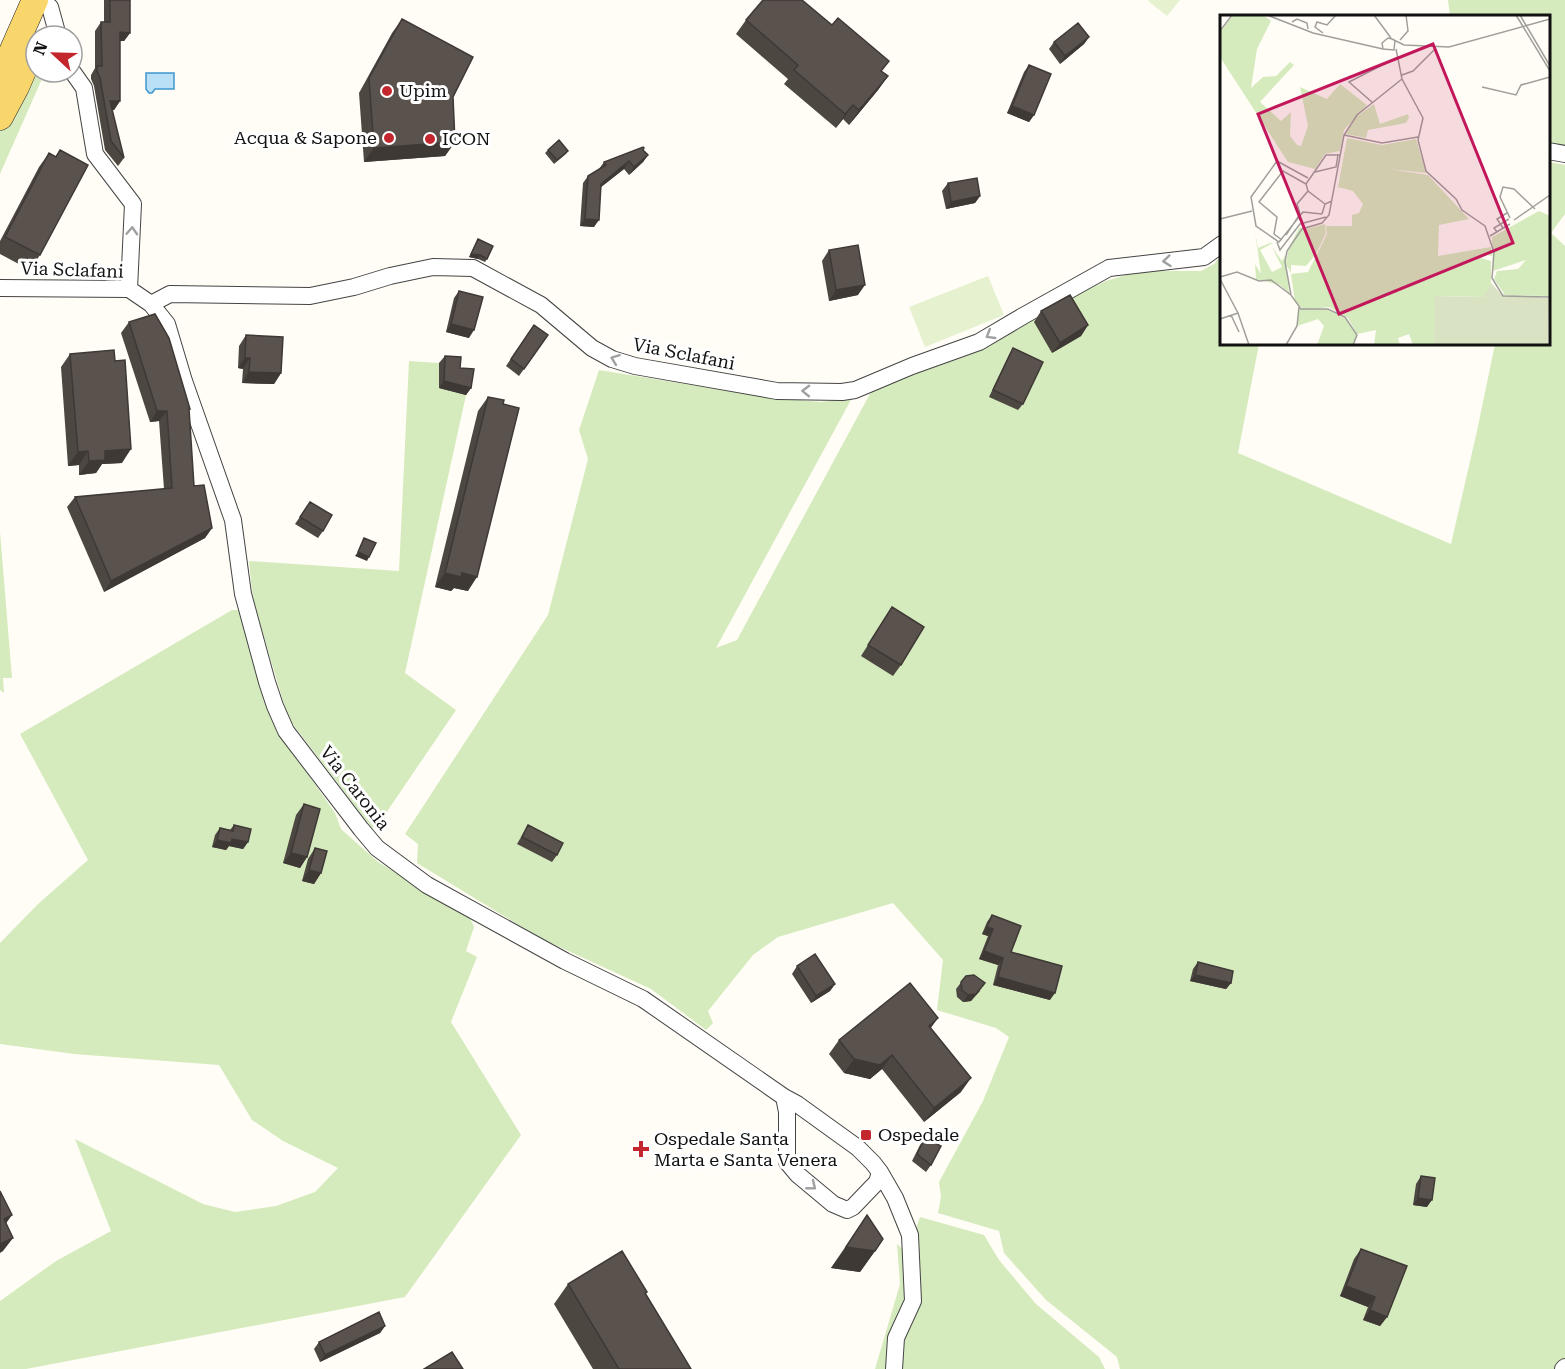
<svg xmlns="http://www.w3.org/2000/svg" width="1565" height="1369" font-family="'Roboto Serif',serif">
	<style>
		.green { fill: #d5ebbd }
		.pitch { fill: #e6f2cf }
		.water { fill: #b9e0f7; stroke: #3f96cf; stroke-width: 1.5 }
		.lines { fill: none; stroke-linecap: round; stroke-linejoin: round }
		.minor-casing { stroke: #444; stroke-width: 18 }
		.primary-casing { stroke: #222; stroke-width: 27 }
		.minor { stroke: #fff; stroke-width: 16 }
		.primary { stroke: #f9d66b; stroke-width: 26 }
		.wall { fill: #4d4742 }
		.shaded-wall { fill: #3f3936 }
		.building { fill: #5a524d; stroke: #3f3936; stroke-width: 1.5 }
		.oneway { stroke: #a0a0a0 }
		.poi-dot { fill: #c4262e; stroke: #fff; stroke-width: 2 }
		.labels { text-anchor: middle; stroke-width: 6; stroke-linejoin: round; paint-order: stroke }
		.poi-label { font-size: 18px; fill: #111; stroke: #fff; text-anchor: start }
		.street-label { font-size: 18px; fill: #111; stroke: #fff }
		.inset-road { fill: none; stroke: #a09f9a; stroke-width: 1.5 }
		.view { fill: #c2185b; fill-opacity: 0.15; stroke: #c2185b; stroke-width: 3 }
		.inset-edge { fill: none; stroke: #111; stroke-width: 3 }
	</style>
	<rect width="100%" height="100%" fill="#fffdf5"/>
	<path class="green" d="M1448,0h117v149l-16,-3 -1,-130h-98z
		M36,59v13h9l-45,102v-43z
		M1549,162l16,3v49l-14,19 14,13v1114l-10,9h-435l-3,-12 -71,-57 -42,-47 -5,-22 -61,-18 3,-16 -2,-15 44,-81 26,-64 -13,-9 -59,-18 6,-50 -50,-57 -115,34 -25,18 -45,56 5,12 -7,7 -55,-41 -111,-51 -123,-75 1,-19 -13,-10 143,-219 40,-156 -9,-29 20,-60 167,27 55,5 31,-4 -136,250 21,-8 135,-250 107,-41 53,-29 28,-17 46,-22 34,-10h61l13,-7 7,-8 1,88h37l-21,109 213,91 26,-113 18,-87h53z
		M409,361l30,2v25l27,7 -61,278 51,37 -72,106 -12,12 -84,-110 -35,-118 -4,-39 150,10z
		M0,532l12,146h-9l1,15 -4,-3z
		M232,610h8l24,92 18,35 53,76 6,16 37,33 91,54 5,11 -8,24 11,6 -26,65 70,113 -116,162 -379,72h-26v-68l56,-40 55,-30 -36,-92 128,65 32,8 41,-6 39,-14 23,-24 -55,-27 -31,-21 -33,-55 -145,-11 -74,-10v-101l38,-39 50,-44 -68,-126z
		M920,1217l64,18 15,25 37,44 63,53 6,12h-204l14,-138z
		M897,1244l9,8 2,32 -19,85h-14l25,-85z"/>
	<path class="pitch" d="M1149,0h31l-13,16 -19,-15z
		M988,276l16,39 -79,32 -16,-40z"/>
	<path class="water" d="M146,73h28v16h-19l-3,4h-3l-3,-4z"/>
	<g class="lines">
		<g class="minor-casing">
			<path id="minor" d="M50,7l8,29
				M72,71l12,17 11,66 38,50 -4,85
				M1548,151l17,3
				M0,288l129,1 22,15 16,20 17,57 49,139 10,74 24,88 8,24 11,25 75,98 16,19 50,37 138,76 78,38 141,98 13,7 61,44 15,15 7,9 15,26 15,37 3,66 -17,37 -2,31
				M151,304l19,-10 140,2 44,-9 36,-11 43,-9 40,1 68,37 51,43 20,11 23,7 142,25 65,1 13,-2 57,-24 67,-24 44,-26 86,-48 95,-11 18,-13
				M784,1097l3,15v50l10,12 36,30 14,6 6,-3 24,-25 3,-10
				M1563,1369l2,-2"/>
		</g>
		<g class="primary-casing">
			<path id="primary" d="M0,79l35,-79
				M0,117l16,-30 16,-37"/>
		</g>
		<use href="#minor" class="minor"/>
		<use href="#primary" class="primary"/>
	</g>
	<path class="wall" d="M104,0h26v33l-6,8h-4v60l-6,9h-2l12,48 -6,8 -13,-16 -11,-64 -3,-7v-4l4,-7v-37l6,-9h3z
		M402,19l51,78 2,45 -10,14 -81,6 -5,-69 33,-60z
		M746,20l136,51 6,5 -10,14 -29,35 -6,-6 -7,9 -52,-44 4,-5 -52,-45z
		M1089,37l-5,7 -24,20 -11,-15 5,-7z
		M1029,65l5,50 -5,7 -22,-9 17,-41z
		M60,150l-20,105 -10,15 -30,-16v-13l39,-74 10,-14 6,4z
		M548,150l20,1 -2,3 -12,10 -9,-11z
		M643,150l5,5 -5,7 -14,13 -5,-6 -23,18 -7,40 -14,-1 3,-43 5,-7 11,-7 5,-7z
		M948,183l32,13 -5,7 -29,6 -4,-18z
		M478,239l9,20 -2,3 -7,-3 -9,-2z
		M829,250l29,45 -29,6 -7,-40z
		M459,291l10,47 -23,-6 8,-34z
		M1041,311l47,14 -7,11 -29,17 -18,-31z
		M129,322l60,89 5,75 18,42 -7,10 -101,54 -37,-85 8,-10 89,-8 -5,-68 -9,1 -29,-89z
		M534,325l14,10 -29,41 -13,-10z
		M246,335l35,38 -7,11 -32,-1 1,-14 -5,-1 1,-22z
		M1013,348l10,56 -5,6 -29,-13 20,-42z
		M70,354l52,109 -20,1 -6,9 -17,2v-10l-11,1 -7,-99z
		M445,356l15,12 11,20 -5,7 -27,-7v-25z
		M488,397l-20,194 -14,-3 -3,3 -16,-4 43,-176z
		M310,502l13,29 -5,7 -23,-14z
		M892,607l9,58 -8,11 -32,-20z
		M304,804l3,53 -7,11 -17,-5 13,-48z
		M234,825l14,17 -5,7 -14,-3 -3,4 -14,-3 3,-12 5,-7 10,2z
		M528,825l29,30 -5,7 -35,-18z
		M315,848l6,25 -7,11 -12,-3 6,-22z
		M992,915l19,37 39,48 -57,-15 5,-20 -19,-6 9,-23 -6,-2 5,-12z
		M1198,962l33,21 -5,6 -36,-8 3,-12z
		M797,966l38,18 -5,7 -19,12 -19,-29z
		M966,976l14,15 -9,10 -8,1 -6,-5 -1,-8z
		M931,1028l30,64 -37,30 -42,-53 -12,10 -26,-6 -15,-19 10,-14z
		M925,1138l6,27 -5,7 -14,-11 8,-16z
		M1421,1176l6,31 -14,-2 3,-21z
		M867,1215l8,36 -15,21 -29,-4z
		M1361,1249l26,68 -7,9 -17,-6 5,-13 -28,-11 14,-37z
		M568,1284l79,8 -1,2 45,75h-98l-39,-65z
		M385,1326l-5,7 -60,29 -6,-13 5,-7z"/>
	<path class="shaded-wall" d="M120,32l10,1 -6,8h-10z
		M1089,37l-5,7 -24,20 5,-8z
		M888,76l-10,14 -29,35 10,-15z
		M110,101h10l-6,9h-8z
		M853,105l-10,14 -7,9 9,-14z
		M1012,106l22,9 -5,7 -22,-9z
		M455,142l-10,14 -81,6 10,-14z
		M648,155l-5,7 -14,13 5,-8z
		M629,161l-5,8 -28,22 5,-7z
		M980,196l-5,7 -29,6 5,-7z
		M585,219l14,1 -5,7 -14,-1z
		M471,254l9,1 -2,4 -9,-2z
		M865,285l-7,10 -29,6 7,-11z
		M451,324l23,6 -5,8 -23,-6z
		M1088,325l-7,11 -29,17 8,-10z
		M245,358h5l-7,11 -5,-1z
		M249,372l32,1 -7,11 -32,-1z
		M444,381l27,7 -5,7 -27,-7z
		M157,411h10l-8,10 -9,1z
		M131,449l-9,14 -20,1 -6,9 -17,2 10,-14 16,-10z
		M88,451l-9,14 -11,1 10,-14z
		M212,528l-7,10 -101,54 7,-11z
		M358,552l11,5 -2,4 -12,-5z
		M445,573h17l15,4 -9,14 -14,-3 -3,3 -16,-4z
		M232,839l16,3 -5,7 -14,-3 -3,4 -14,-3 5,-7z
		M291,853l16,4 -7,11 -17,-5z
		M309,870l12,3 -7,11 -12,-3z
		M987,927l6,2 -5,7 -6,-2z
		M984,951l19,7 -5,7 -19,-6z
		M1195,975l36,8 -5,6 -36,-8z
		M998,977l57,16 -5,7 -57,-15z
		M985,983l-14,18 -8,1 5,-7z
		M835,984l-5,7 -19,12 5,-7z
		M938,1018l-10,14 1,-6z
		M892,1055l-10,14 -12,10 -26,-6 10,-14z
		M971,1078l-10,14 -37,30 10,-14z
		M1418,1198l14,2 -5,7 -14,-2z
		M12,1215l-10,14 2,-10z
		M13,1238l-10,13 -3,2v-9z
		M846,1247l29,4 -15,21 -29,-4z
		M1346,1286l29,11 -7,10 -28,-11z
		M1370,1310l17,7 -7,9 -17,-6z
		M385,1326l-5,7 -60,29 5,-7z"/>
	<path class="building" d="M110,0h20v33l-10,-1v69h-10l14,57 -13,-17 -11,-63 -3,-7v-5h5l-1,-44h9z
		M763,0h39l30,25 6,-7 51,43 -8,10 7,5 -29,34 -6,-5 -8,9 -51,-44 4,-5 -52,-45z
		M402,19l71,38 -20,40 2,45 -81,6 -5,-70z
		M1078,23l11,14 -24,19 -11,-14z
		M1029,65l22,9 -17,41 -22,-9z
		M559,140l9,11 -11,9 -9,-10z
		M643,147l1,1 -1,2 5,5 -14,12 -5,-6 -28,23 -2,36 -14,-1 3,-43 18,-11 -2,-3z
		M60,150l28,15 -48,90 -35,-18 44,-84 7,4z
		M977,178l3,18 -29,6 -3,-19z
		M478,239l15,7 -6,13 -7,-4 -9,-1z
		M858,245l7,40 -29,5 -7,-40z
		M459,291l24,6 -9,33 -23,-6z
		M1070,295l18,30 -28,18 -19,-32z
		M155,314l14,24 21,71h-1l5,77 10,-1 8,43 -101,53 -36,-84 97,-9 -5,-77h-10l-28,-89z
		M534,325l14,10 -24,34 -13,-10z
		M246,335l37,2 -2,36 -32,-1 1,-14h-5z
		M1013,348l30,14 -20,42 -30,-14z
		M114,350l1,11 10,-1 6,89 -26,2v9l-16,1 -1,-10 -10,1 -8,-98z
		M445,356l16,1 -1,11 14,1 -3,19 -27,-7z
		M488,397l16,3 -1,4 16,4 -42,169 -15,-4 -1,4 -16,-4z
		M310,502l22,13 -9,16 -23,-14z
		M364,538l12,5 -7,14 -11,-5z
		M892,607l32,20 -23,38 -33,-20z
		M304,804l16,5 -13,48 -16,-4z
		M234,825l17,4 -3,13 -16,-3 -1,4 -14,-3 3,-12 13,3z
		M528,825l35,18 -6,12 -35,-18z
		M315,848l12,3 -6,22 -12,-3z
		M992,915l29,11 -10,26 51,14 -7,27 -57,-16 5,-19 -19,-7 9,-22 -6,-2z
		M815,954l20,30 -19,12 -19,-30z
		M1198,962l35,9 -2,12 -36,-8z
		M974,975l11,8 -9,11 -8,1 -6,-5 -1,-8 5,-6z
		M910,983l28,35 -9,8 42,52 -37,30 -42,-53 -12,10 -26,-6 -15,-19z
		M925,1138l16,8 -10,19 -14,-11z
		M1421,1176l14,2 -3,22 -14,-2z
		M0,1191l12,24 -8,4 9,19 -13,6z
		M867,1215l16,24 -8,12 -29,-4z
		M1361,1249l46,17 -20,51 -17,-7 5,-13 -29,-11z
		M622,1251l25,41 -2,1 46,76h-72l-51,-85z
		M379,1312l6,14 -60,29 -6,-13z
		M452,1352l11,17h-39z"/>
	<defs><path id="oneway-chevron" d="M-2-3.5L2.5 0L-2 3.5" fill="none" stroke-width="1.6" stroke-linecap="round" stroke-linejoin="round" transform="scale(1.5)"/></defs>
	<g class="oneway">
		<use href="#oneway-chevron" transform="translate(132 231) rotate(-87)"/>
		<use href="#oneway-chevron" transform="translate(1167 261) rotate(174)"/>
		<use href="#oneway-chevron" transform="translate(990 335) rotate(149)"/>
		<use href="#oneway-chevron" transform="translate(615 359) rotate(-159)"/>
		<use href="#oneway-chevron" transform="translate(806 391) rotate(-179)"/>
		<use href="#oneway-chevron" transform="translate(812 1186) rotate(39)"/>
	</g>
	<g class="poi-dot">
		<circle cx="387" cy="91" r="6"/>
		<circle cx="389" cy="138" r="6"/>
		<circle cx="430" cy="139" r="6"/>
		<rect x="860" y="1129" width="12" height="12" rx="3"/>
		<path d="M638 1140h6v6h6v6h-6v6h-6v-6h-6v-6h6z"/>
	</g>
	<g class="labels">
		<g class="poi-label">
			<text x="399" y="97">Upim</text>
			<text x="377" y="144" text-anchor="end">Acqua &amp; Sapone</text>
			<text x="442" y="145">ICON</text>
			<text x="878" y="1141">Ospedale</text>
			<text x="654" y="1145">Ospedale Santa<tspan x="654" dy="21">Marta e Santa Venera</tspan></text>
		</g>
		<g class="street-label">
			<text transform="translate(72 270) rotate(2)" y="6">Via Sclafani</text>
			<text transform="translate(684 354) rotate(11)" y="6">Via Sclafani</text>
			<text transform="translate(355 788) rotate(52)" y="6">Via Caronia</text>
		</g>
	</g>
	<g transform="translate(1220 15)">
		<rect width="330" height="330" fill="#fffdf5"/>
		<path d="M13,0h30l8,6 -14,28 -6,39 12,-11 13,-1 14,-14 4,3 -34,37 21,19 10,-9 -1,24 7,9 4,1 7,-20 -8,-39 27,12 13,-15 27,21 -23,25 -4,21 -15,3 -10,15 -27,-7 -68,-105v-24zM154,89l6,20 28,-10 1,4 -3,5 -38,7 -2,8 -20,-4 10,-17zM127,123l35,7 34,-6 10,34 -38,-4 40,6 41,44 -30,6 -1,31 53,-9 1,9 -9,-2 -2,4 10,3v27l-7,9 -48,-1 -2,49h-21l-4,-11 -11,4 2,7h-26l2,-15 -19,4 -9,-16 -19,-11 -24,3 -10,-8 -4,-28 17,-2 19,-38 -1,-8h26v-11l7,-2 4,-9 -10,-13 -15,-4zM319,196l11,5 -1,80 -44,-1 -11,-16 3,-8 21,-2 8,-9 -33,11 -1,-34zM105,209l1,9 -10,21 -10,12 -15,-1v8l-5,-9 2,-13 14,-21zM95,210l-13,3 -17,27 4,38 -9,-8 -24,-6 -1,-15 6,10 -6,-42 3,16 12,-5h3l-13,7 12,22 10,-5 -10,-20 10,14 17,-33zM79,294h28l20,10 10,17 -5,9h-35l7,-19 -6,-7 -21,7z" fill="#d5ebbd"/>
		<path d="M271,268l10,11 48,4 -1,47h-114l1,-49 49,1z" fill="#d9e3c4"/>
		<path class="inset-road" d="M47,0l46,18 70,16M154,0l17,23M296,0l34,56M300,0l30,51M72,7l5,-3 10,4 1,6M0,16l12,-16M103,18l-8,-6 2,-5 10,3 9,-10M175,25l-1,10 -11,-1 -1,-6 6,-5 4,1 12,6 45,2 101,-28M180,25l8,-9 -2,-16M176,34l6,30 21,39 -5,22 8,31 30,28 6,11 23,16 9,26 -2,26 11,18 47,1M182,60l11,-4 21,-21M262,72l34,8 5,-10 29,-8M153,88l-24,-21 47,-24M124,120l38,8 36,-6M95,157l21,-5 2,-12M88,163l-31,-17 -26,36 5,29 23,16 24,-30 19,2M105,189l-17,-13 -2,-7 20,-29h14M102,199l3,-10 7,-3M290,203l-10,-21 3,-10 11,2 21,20M0,204l32,-8M294,205l36,-25M283,213l-6,-9 10,-6M277,217l-3,-4 15,-9M66,220l14,-21 -3,-10 11,-13M270,221l20,-12M62,225l-8,-6 3,-17 -18,-15 24,-31 23,13M57,227l3,8 20,-26 26,-7M0,262l17,-5 22,9 12,-1 20,15 10,14h27l17,8 12,18 -4,10M0,264l18,34 11,32M71,280l-6,-33 2,-11 15,-22 20,-6 7,-8 15,-80 13,-20 45,-36M11,300l8,17M0,304l18,-6M66,330l11,-19 2,-19"/>
		<path class="view" d="M213,29l80,199 -174,71 -81,-200z"/>
		<rect width="330" height="330" class="inset-edge"/>
	</g>
	<g transform="translate(54 54) rotate(292)"><circle r="28" fill="#ffffff" stroke="#a0a0a0" stroke-width="1.5"/>
	<path d="M0-4.5L10 22L0 15L-10 22Z" fill="#c4262e"/>
	<text y="-9" font-size="16" font-weight="bold" text-anchor="middle" fill="#111111">N</text>
	</g>
</svg>
